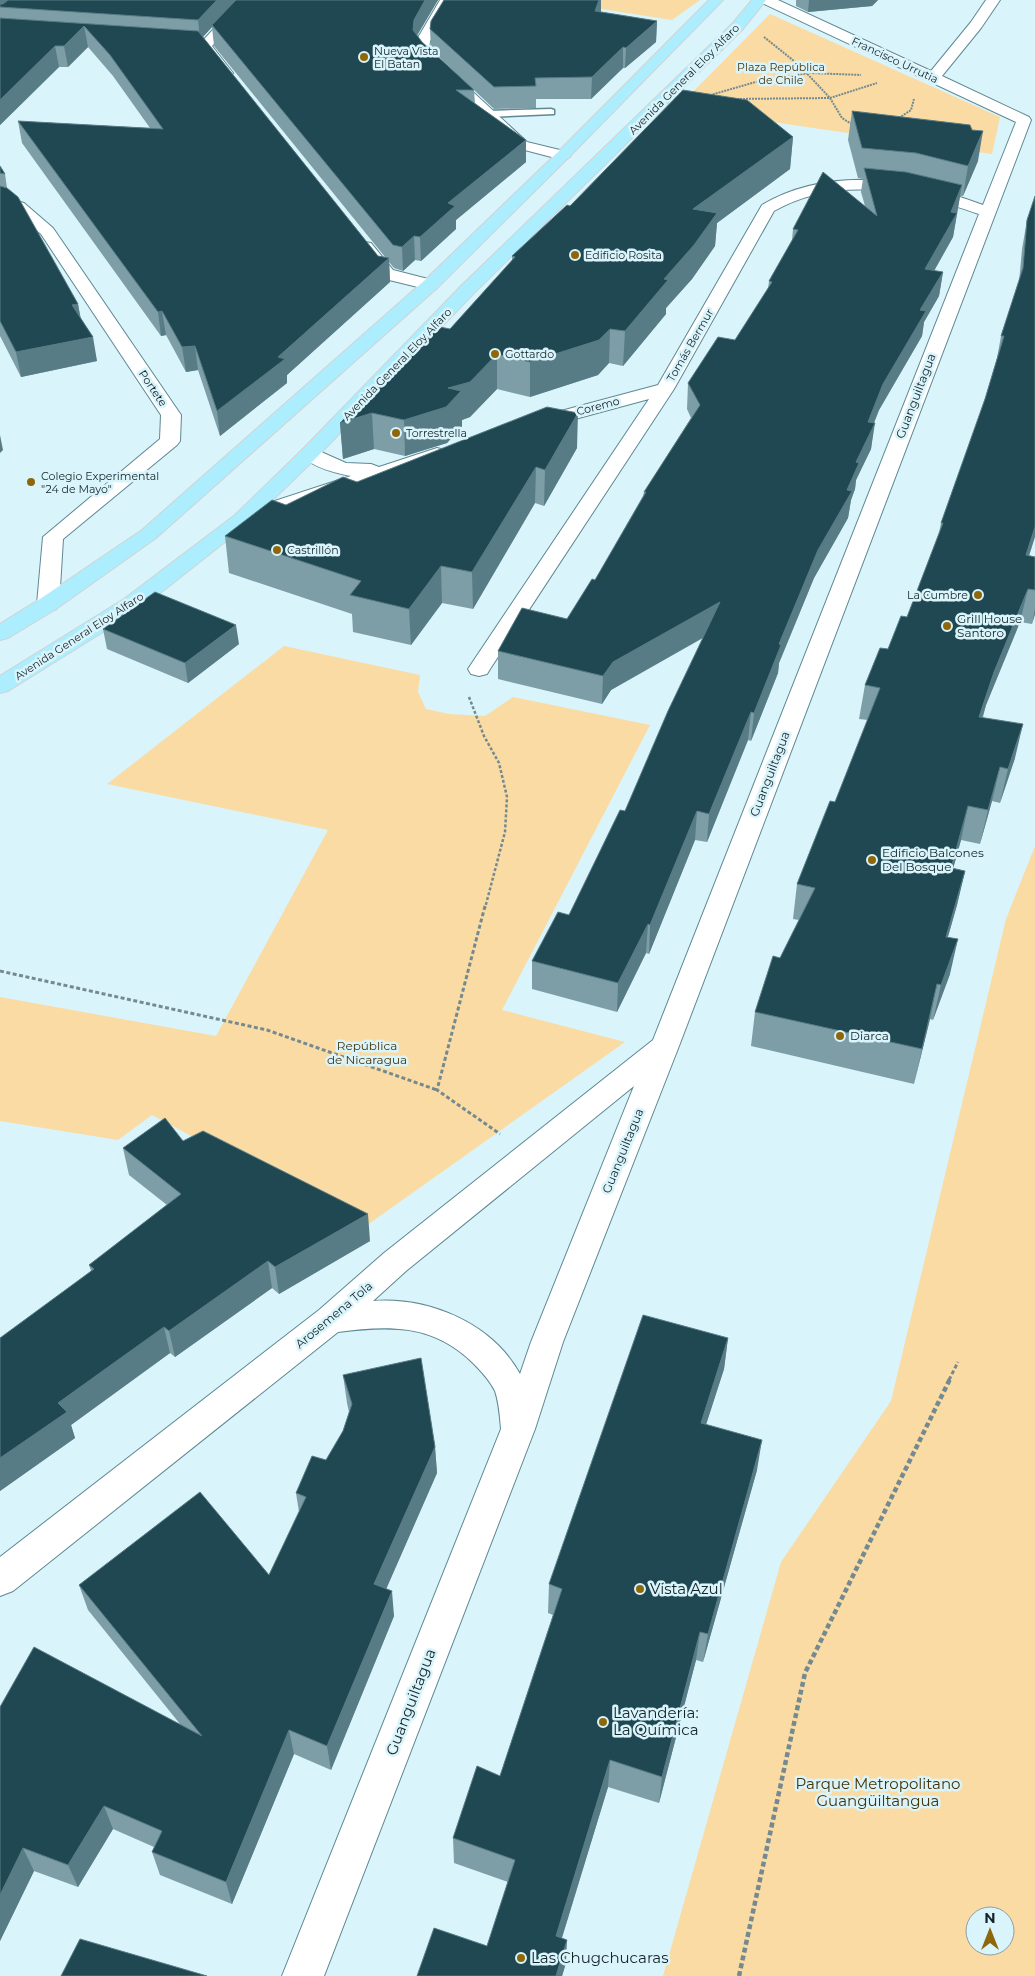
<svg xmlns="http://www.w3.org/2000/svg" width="1035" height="1976" font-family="Montserrat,sans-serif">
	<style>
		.green { fill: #fadba3; fill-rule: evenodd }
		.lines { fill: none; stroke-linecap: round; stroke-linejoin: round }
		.lane-casing { stroke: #5e8893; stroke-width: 3 }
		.street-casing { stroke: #5e8893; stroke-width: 2 }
		.primary-casing { stroke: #d0d3d4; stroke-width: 2 }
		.path-far3 { stroke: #748a90; stroke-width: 2; stroke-dasharray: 2 1; stroke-linecap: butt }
		.path-far2 { stroke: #748a90; stroke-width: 2.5; stroke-dasharray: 3 2; stroke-linecap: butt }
		.path-far1 { stroke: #748a90; stroke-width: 3; stroke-dasharray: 4 2.5; stroke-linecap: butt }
		.path { stroke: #748a90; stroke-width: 4.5; stroke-dasharray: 5 3; stroke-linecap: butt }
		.lane { fill: #fff; fill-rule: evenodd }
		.street { fill: #fff; fill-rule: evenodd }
		.primary { fill: #adeefe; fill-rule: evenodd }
		.wall { fill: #7d9ea6; fill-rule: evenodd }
		.shaded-wall { fill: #587c85 }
		.building { fill: #204852; stroke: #587c85 }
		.poi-dot { fill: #8e670b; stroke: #daf4fb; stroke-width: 2 }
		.labels { text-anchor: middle; stroke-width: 5; stroke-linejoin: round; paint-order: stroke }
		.far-poi-label { font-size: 11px; fill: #132429; stroke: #daf4fb; text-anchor: start }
		.far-street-label { font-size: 11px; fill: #132429; stroke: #daf4fb }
		.far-park-label { font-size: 11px; fill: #463207; stroke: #daf4fb }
		.street-label { font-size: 12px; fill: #132429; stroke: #daf4fb }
		.poi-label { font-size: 12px; fill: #132429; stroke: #daf4fb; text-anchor: start }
		.park-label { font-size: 12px; fill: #463207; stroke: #daf4fb }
		.near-poi-label { font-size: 15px; fill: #132429; stroke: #daf4fb; text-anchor: start }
		.near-street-label { font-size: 15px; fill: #132429; stroke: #daf4fb }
		.near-park-label { font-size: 15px; fill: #463207; stroke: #daf4fb }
	</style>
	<rect width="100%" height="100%" fill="#daf4fb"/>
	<path class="green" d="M558,0h142l-28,20 -115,-18z
		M770,14l230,103 -8,37 -315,-46z
		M284,646l136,29 -2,17 8,17 23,5 36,2 28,-19 137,28 -148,285 123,32 -262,186 -211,-113 -34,25 -118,-19v-124l216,39 112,-206 -221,-46z
		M1035,846v1130h-372l118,-414 110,-161 115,-482zM975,1916h30v30h-30z"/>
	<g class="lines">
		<g class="lane-casing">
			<path id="lane" d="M551,109l3,1v4l-66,3 -4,-3 4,-3z"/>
		</g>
		<g class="street-casing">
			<path id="street" d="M240,0h14l-42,46 21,27 -2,3h-10l-23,-30z
				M440,0h14l-24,41 -1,9 5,6 93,86 41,10 3,3 -3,3 -5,2 -46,-12 -93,-86 -9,-12 1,-9z
				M760,0h18l153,71 40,-49 15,-22h14l-19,28 -39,48 87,41 2,3 -352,926 -116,296 -28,87 -211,547h-42l219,-547c-1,-12 -2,-26 -6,-38 -5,-10 -13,-19 -21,-27 -40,-40 -84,-39 -136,-32l-325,259 -13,5v-39l319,-247 65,-57 269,-213 326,-826c-65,-23 -141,-40 -205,-3l-100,178 -184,280 -3,5 -8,2 -8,-2 -3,-5 181,-270 -111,30 -7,-2 -3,-4 3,-4 127,-34 104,-180c68,-40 151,-26 221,0l33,-83 -254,-119zM634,1086l-103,256 -11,32c-28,-51 -91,-77 -147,-73l33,-30z
				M0,196l24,7 29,25 128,187 -1,26 -3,4 -114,94 -4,65 -3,5 -8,2 -8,-2 -3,-5 6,-67 117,-98 1,-24 -120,-181 -29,-25 -12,-3z
				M365,242l6,1 22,27 43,11 3,4 -3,4 -6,1 -49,-12 -24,-31 2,-4z
				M310,447l36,16 25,1 8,3 58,-19 7,2 3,4 -3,4 -189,62 -7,2 -7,-2 -3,-4 3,-4 110,-36c-16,-3 -41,-9 -51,-23l3,-4z"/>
		</g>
		<g class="primary-casing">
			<path id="primary" d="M709,0h14l-155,158 -132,131 -280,249 -100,71 -48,29 -8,2v-16l40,-25 102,-69 282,-249 134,-129z
				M752,0h14l-23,29 -270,265 -156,163 -68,66 -109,86 -132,82 -8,2v-17l124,-77 111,-84 68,-66 158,-163 272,-263z"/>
		</g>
		<path class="path-far3" d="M764,37l35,28 31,33 47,-15
			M707,96l52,-15 50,-8 52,2
			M734,99l96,-1 12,20 11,7
			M899,118l12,-8 3,-11"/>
		<path class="path-far2" d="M469,697l15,39 15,27 8,34 -2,35 -20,76"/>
		<path class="path-far1" d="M485,906l-48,184 63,44
			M0,971l267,59 170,60
			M949,1380l9,-18"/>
		<path class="path" d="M739,1976l66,-303 145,-294"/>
		<use href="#lane" class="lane"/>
		<use href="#street" class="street"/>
		<use href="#primary" class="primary"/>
	</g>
	<path class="wall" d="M0,0h438l-21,36 5,6 39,36 -30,-29 -1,-20 14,-29h157v12l56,9 -1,21 -31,26h-2l-32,31h-55v9l-42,1 -20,-19 1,14 51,58 -70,58v9l-35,32 -6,-1 -12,11 -9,-3 -5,-6 1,20 -103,93v8l-67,53 -22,-66 -12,2 -20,-37 -5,1 -139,-193 -4,-22 132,7 -37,-52 -25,-29 -20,20h-9l-59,58zM212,27l2,19 171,211 -7,-1 -175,-219z
		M796,0h82l-6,6 -64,6 -12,-6z
		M852,111l126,50 -15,35h-3l-7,41 -19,34 9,1 -4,24 -15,26 -2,14 -43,74 -5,13 -3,26 -15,31 -1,9 -4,11 -3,18 -34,60 -35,85 -1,10 -27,68 -3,-1 -41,102 -12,-2 -46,114 -3,-1 -29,59 -85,-23v-28l37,-46 56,-104 78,-173 -92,52 -9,14 -104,-25v-28l69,-32 28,-39 48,-84 1,-4 47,-74 -4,-9 1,-26 47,-43 33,-51 1,-8 23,-41 1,-11 72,-23 -4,-14 2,-13 -5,-1 -10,-38z
		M793,137l-3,32 -73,54 -2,23 -23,33 -26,29v6l-43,52 -14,-3 -11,12 -68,22 -33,-8 -27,28 -8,3v6l-15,17 -42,13 -31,-7 -31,10 -3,-36 110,-94 62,-68v-5l58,-50z
		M0,166l5,8 2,14 71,116 3,15 16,42 -76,16 -21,-41z
		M1027,220l2,336 6,1v57l-3,10 -12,-2 -34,83 -3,12 32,41 -15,45 -8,-2 -12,43 -19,-4 -8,28 12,3 -8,34 -9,32 2,37 -17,46 -3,-1 -16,65 -163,-38 4,-34 25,-54 19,-38 -6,-1 4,-35 38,-82 33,-82 -9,-1 6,-34 23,-36 19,-32 32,-84 2,-10 44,-124 12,-41 4,-22 18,-54 3,-33z
		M577,448l-33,58 -9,-3 -62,106 -31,-6 -31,42 -58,-13 -1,-18 -123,-41 -4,-37 61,-31 71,-23z
		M103,629l136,15 -51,39 -81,-34z
		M183,1141l187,100 -91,53 -7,-6 -97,69 -5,-4 -99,72 4,13 -75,53 91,-220 -2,-6 78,-60 -38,-30 -6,-27z
		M728,1338l-4,31 -18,55 51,46 -54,192 -7,-2 -37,143 -51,-16 -46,151 4,25 -4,13h-145l70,-30 21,-64 -54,-19 -1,-25 47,-62 53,-161 -5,-2 1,-29z
		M343,1375l92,72 2,26 -51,116 8,27 -63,154 -37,-16 -62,150 -72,-29 -8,-23 2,-5 -41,-18 -35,58 -44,-16 -34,70v-234l180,17 -92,-114 -9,-25 190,-10 30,-63 -3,-19 30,-33 17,-29 6,-19 -2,-9z"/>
	<path class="shaded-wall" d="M0,0h14l-14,7z
		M217,0h20l-37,40 -2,-20z
		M425,0h13l-24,40 -1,-10 1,-10z
		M599,0h2v14l-6,-3z
		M809,0h69l-6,6 -64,6z
		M657,21l-1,21 -31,26 1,-20z
		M84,26l4,21 -20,20 -4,-21z
		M55,46l4,21 -59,58v-25z
		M623,47v21l-32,31 1,-22z
		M983,131l-5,30 -15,35 5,-30z
		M793,137l-3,32 -73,54 -2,23 -23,33 -26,29v6l-43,52 2,-35 39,-52 29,-70z
		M526,140v22l-70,58v9l-35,32 -1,-24 28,-34z
		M962,185l-9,52 -32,57 4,-25 26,-57z
		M414,236l1,24 -12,11 -1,-24z
		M389,258l1,24 -103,93v8l-67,53 -3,-25z
		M943,272l-4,24 -15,26 -2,14 -43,74 -8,20 4,-7 -4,26 -15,31 -1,9 -4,11 -3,18 -34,60 -35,85 -1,10 -27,68 3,-28 25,-69 39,-94 29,-60 21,-68 15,-38 37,-74z
		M78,304l4,24 -10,-23z
		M162,311l4,24 -5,1 -3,-24z
		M610,329l-1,34 -11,12 -68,22v-35z
		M93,337l4,24 -76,16 -5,-25z
		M195,346l3,24 -12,2 -4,-25z
		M497,354v35l-27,28 -8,3v6l-15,17 -42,13 -1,-36z
		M372,413l2,36 -31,10 -3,-36z
		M578,413l-1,35 -33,58 1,-36z
		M0,435l3,15 -3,3z
		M536,467l-1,36 -62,106 -1,-37z
		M1035,527v10l-16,51 7,-33z
		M441,566l1,37 -31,42 -2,-36z
		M1028,589l-8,33 -34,83 -14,46 7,-34 15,-45z
		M720,602l-2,27 -107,61 -9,14 1,-28 10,-14z
		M1035,609v5l-3,10z
		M236,625l3,19 -51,39 -3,-20z
		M751,712l-3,28 -41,102 2,-28z
		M1023,724l-8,34 -15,45 8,-34z
		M1000,767l-8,34 -12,43 8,-34z
		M968,806l-7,34 -17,62 7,-34z
		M697,811l-2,29 -46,114 1,-29z
		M965,871l-8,34 -19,66 8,-34z
		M648,924l-2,29 -29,59 1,-29z
		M958,939l-8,35 -17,46 8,-35z
		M937,984l-7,35 -16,65 8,-35z
		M368,1214l2,27 -91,53 -4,-27z
		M268,1261l4,27 -97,69 -6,-26z
		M164,1327l6,26 -99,72 4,13 -75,53v-33l58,-55z
		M728,1338l-4,31 -27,84 4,-30z
		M762,1440l-5,30 -54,192 5,-28z
		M435,1447l2,26 -60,137 -3,-26z
		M392,1591l2,25 -63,154 -4,-24z
		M700,1632l-4,28 -37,143 3,-26z
		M289,1730l5,24 -62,150 -6,-22z
		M610,1760l-2,27 -53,173 1,-24z
		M104,1806l9,23 -35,58 -10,-22z
		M23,1848l11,23 -34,70v-46z
		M567,1940l-1,23 -4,13h-6z"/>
	<path class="building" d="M8,0h209l-19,20 -198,-13v-3h3z
		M236,0h189l-11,20 -1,10 9,12 52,48h-18l70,50 -78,63 7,3 -35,31 -6,-1 -12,11 -9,-2 -181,-220z
		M444,0h155l-4,11 62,10 -31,27 -3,-1 -31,30 -57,1 1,8 -42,1 -64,-58 1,-8z
		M0,18l198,13 180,225 11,2 -111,99 7,2 -68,52 -22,-65 -13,1 -20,-36 -4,1 -140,-191 145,8 -53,-74 -26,-29 -20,20h-9l-55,54z
		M683,90l64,10 46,37 -100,72 24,4 -23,32 -30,34 4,1 -43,51 -15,-2 -11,11 -69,22 -33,-8 -27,28 -22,6 13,3 -15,16 -42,13 -32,-7 -32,10 81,-81 19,-15 10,2 65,-72 -3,-1 55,-51 3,1z
		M852,111l118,14 2,5 11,1 -15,35 -52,-13 -54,-5z
		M0,166l5,8 -5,-1z
		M864,168l42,4 56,13 -11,27 6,1 -32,56 18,3 -23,38 6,1 -43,73 -15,38 7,1 -19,39 3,1 -12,27 5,1 -34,59 -39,94 2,1 -27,68 -3,-1 -42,102 -12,-3 -47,114 -2,-1 -30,59 -86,-22 26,-49 11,3 51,-105 5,1 43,-100 52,-109 -107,60 -10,14 -105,-25 24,-43 45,11 25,-40 3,1 51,-88h-2l56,-87 -12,-22 30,-46 17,3 37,-58 -3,-1 29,-51 -5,-1 30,-57 54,44z
		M0,186l7,2 11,9 60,107 -6,1 21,32 -77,15 -16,-31z
		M1035,196v331l-9,28 9,2v33l-7,-1 -34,83 -15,45 44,7 -15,45 -8,-2 -12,43 -20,-4 -17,62 14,3 -19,66 12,2 -17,46 -4,-1 -15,65 -167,-37 18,-56 7,2 35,-70 -18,-4 33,-83 5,1 45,-114 -15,-3 15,-37 8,1 13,-33 6,1 36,-94h-2l44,-124 19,-63h-3l22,-68 4,-48z
		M547,407l31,6 -33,57 -9,-3 -64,105 -31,-6 -32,43 -59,-14 11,-14 -136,-45 47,-36 14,5 57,-28 14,5z
		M155,592l81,33 -51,38 -82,-34z
		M165,1118l18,23 20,-10 165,83 -93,53 -7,-6 -99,70 -5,-4 -106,76 9,9 -67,46v-120l94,-69 -5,-4 92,-71 -58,-46z
		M643,1315l85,23 -27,85 61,17 -54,194 -8,-2 -38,145 -52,-17 -54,176 11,4 -11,36h-139l17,-48 53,18 28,-86 -62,-22 24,-72 23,10 62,-187 -13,-5z
		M421,1358l14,89 -61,137 18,7 -65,155 -38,-16 -63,152 -74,-30 10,-21 -58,-25 -36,59 -45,-17 -23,47v-188l34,-60 168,89 -123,-151 121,-93 69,83 37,-78 -10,-4 16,-37 14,4 17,-29 9,-27 -9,-29z
		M80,1939l127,37h-146z"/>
	<g class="poi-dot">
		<circle cx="364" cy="57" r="5"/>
		<circle cx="575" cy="255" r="5"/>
		<circle cx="495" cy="354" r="5"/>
		<circle cx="396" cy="433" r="5"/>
		<circle cx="31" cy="482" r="5"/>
		<circle cx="277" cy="550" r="5"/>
		<circle cx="978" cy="595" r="5"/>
		<circle cx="947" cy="626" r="5"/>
		<circle cx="872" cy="860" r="5"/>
		<circle cx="840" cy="1036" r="5"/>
		<circle cx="640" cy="1589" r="5"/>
		<circle cx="603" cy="1722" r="5"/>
		<circle cx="521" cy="1958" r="5"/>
	</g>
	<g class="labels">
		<g class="far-poi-label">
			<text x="374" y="55">Nueva Vista<tspan x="374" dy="13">El Batan</tspan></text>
			<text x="585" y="259">Edificio Rosita</text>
			<text x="505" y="358">Gottardo</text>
			<text x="406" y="437">Torrestrella</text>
			<text x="41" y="480">Colegio Experimental<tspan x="41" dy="13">"24 de Mayo"</tspan></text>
			<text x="287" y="554">Castrillón</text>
			<text x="968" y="599" text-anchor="end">La Cumbre</text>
		</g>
		<g class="far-street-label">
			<text transform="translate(895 60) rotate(25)" y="4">Francisco Urrutia</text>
			<text transform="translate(684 79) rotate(-45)" y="4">Avenida General Eloy Alfaro</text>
			<text transform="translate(690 345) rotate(-60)" y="4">Tomás Bermur</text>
			<text transform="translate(397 364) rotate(-46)" y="4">Avenida General Eloy Alfaro</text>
			<text transform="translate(153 388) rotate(56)" y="4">Portete</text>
			<text transform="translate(598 406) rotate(-15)" y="4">Coremo</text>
			<text transform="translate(79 636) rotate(-33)" y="4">Avenida General Eloy Alfaro</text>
		</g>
		<g class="far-park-label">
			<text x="781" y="71">Plaza República<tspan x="781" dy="13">de Chile</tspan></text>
		</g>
		<g class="street-label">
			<text transform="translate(916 396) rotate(-69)" y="4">Guanguiltagua</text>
			<text transform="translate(770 774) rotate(-69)" y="4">Guanguiltagua</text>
			<text transform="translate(623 1151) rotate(-68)" y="4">Guanguiltagua</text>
			<text transform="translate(334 1315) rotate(-40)" y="4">Arosemena Tola</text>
		</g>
		<g class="poi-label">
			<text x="957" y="623">Grill House<tspan x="957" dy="14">Santoro</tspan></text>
			<text x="882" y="857">Edificio Balcones<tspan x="882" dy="14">Del Bosque</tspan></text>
			<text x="850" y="1040">Diarca</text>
		</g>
		<g class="park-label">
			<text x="367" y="1050">República<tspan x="367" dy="14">de Nicaragua</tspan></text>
		</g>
		<g class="near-poi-label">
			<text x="650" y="1594">Vista Azul</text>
			<text x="613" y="1718">Lavandería:<tspan x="613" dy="17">La Química</tspan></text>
			<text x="531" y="1963">Las Chugchucaras</text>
		</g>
		<g class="near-street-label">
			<text transform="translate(411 1702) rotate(-69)" y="5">Guanguiltagua</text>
		</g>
		<g class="near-park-label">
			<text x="878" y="1789">Parque Metropolitano<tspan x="878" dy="17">Guangüiltangua</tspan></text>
		</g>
	</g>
	<g transform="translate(990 1931)"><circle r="24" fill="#daf4fb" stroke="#8aa1a7"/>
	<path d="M0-4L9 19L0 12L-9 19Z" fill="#8e670b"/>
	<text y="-8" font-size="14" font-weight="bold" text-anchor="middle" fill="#132429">N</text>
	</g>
</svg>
